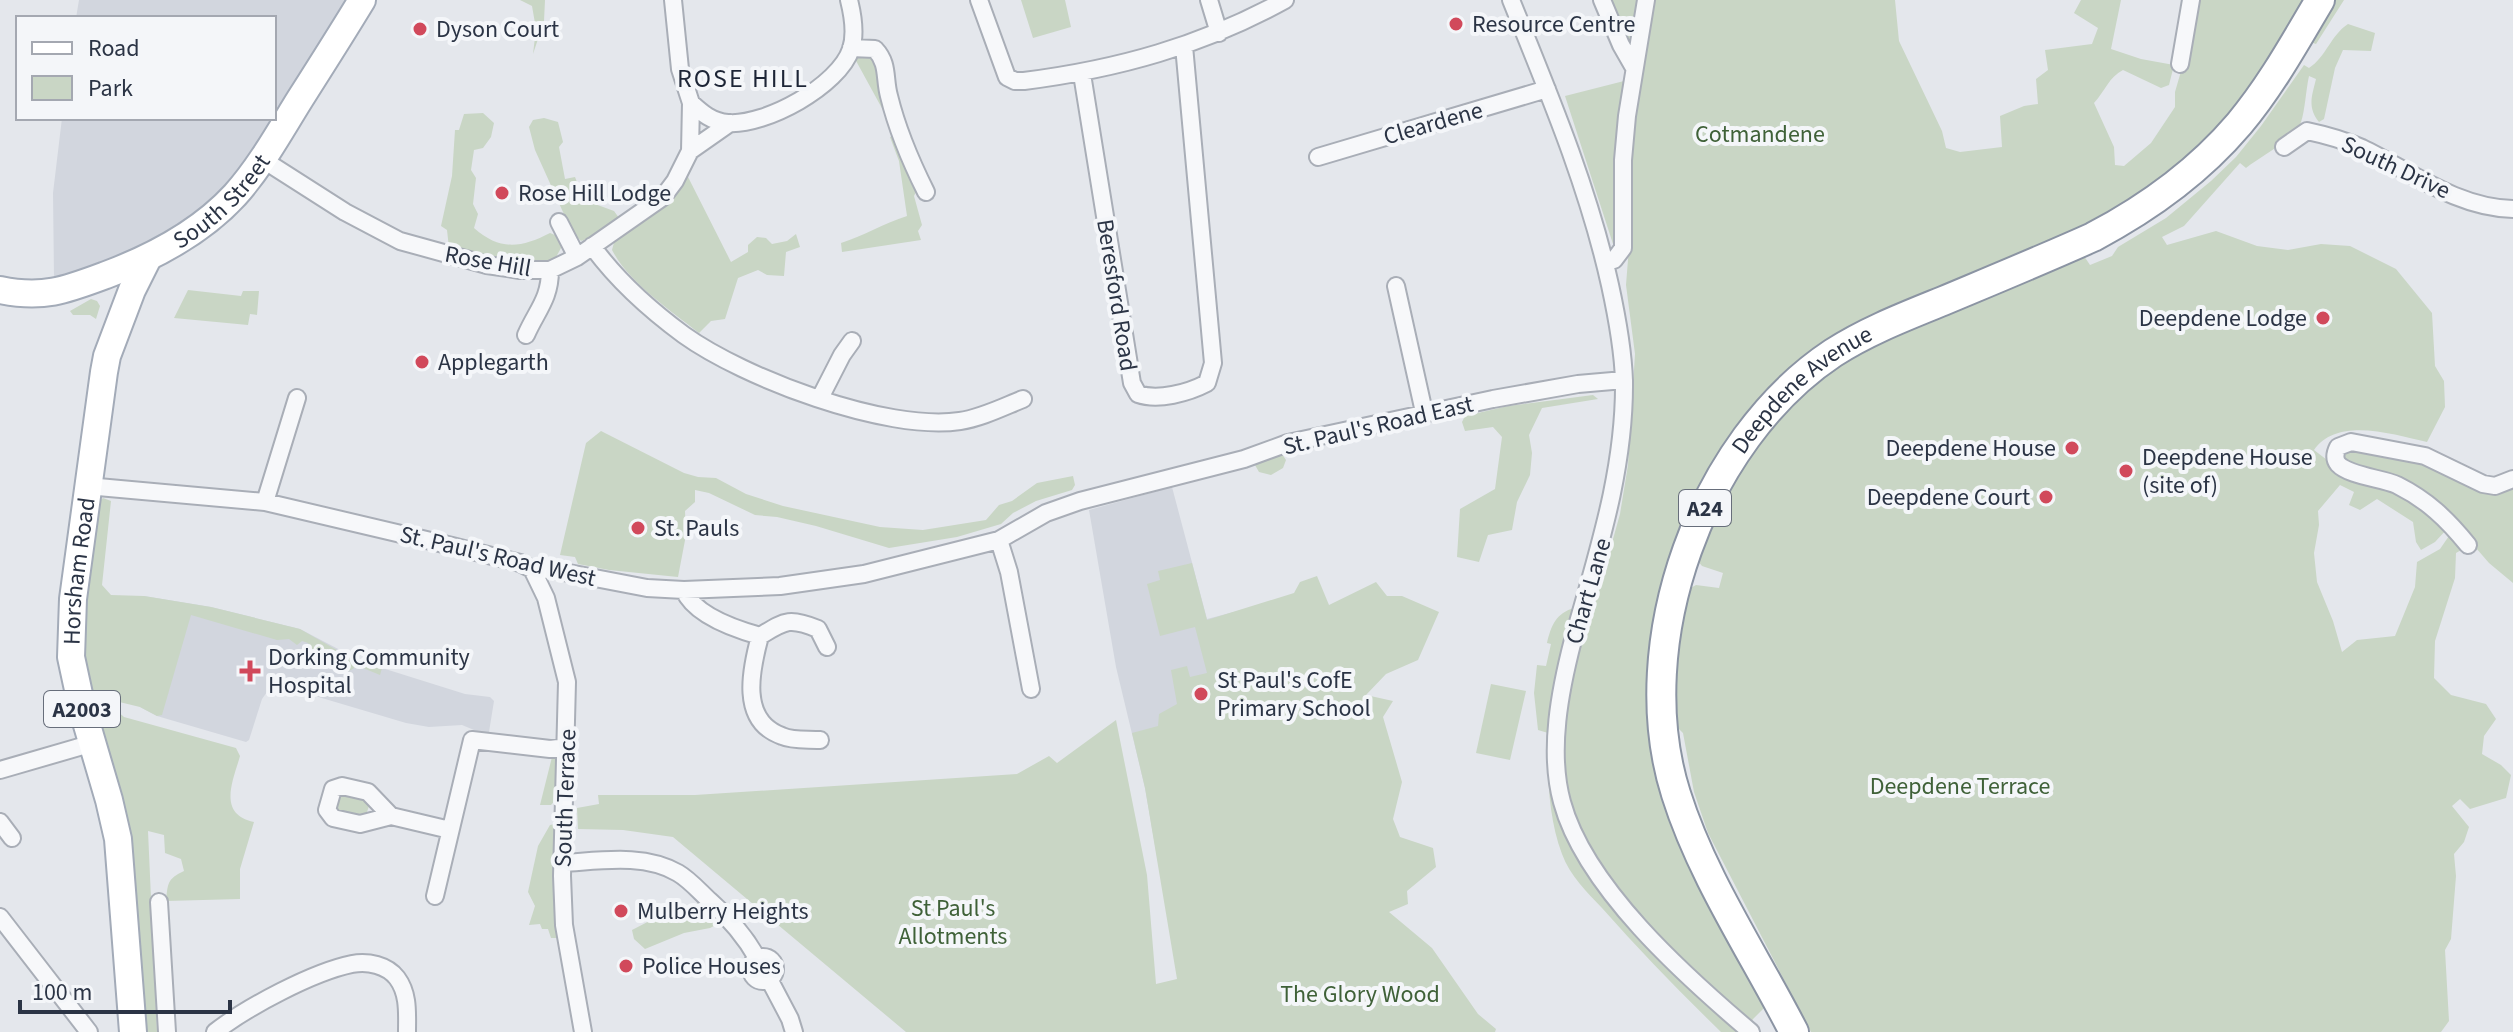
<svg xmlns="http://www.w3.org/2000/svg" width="2513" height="1032" font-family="'Source Sans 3',sans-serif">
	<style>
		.built { fill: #d2d6de }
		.green { fill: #c9d6c5 }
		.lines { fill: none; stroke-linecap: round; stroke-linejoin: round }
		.street-casing { stroke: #a9aeb7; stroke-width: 20 }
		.primary-casing { stroke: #a3abb8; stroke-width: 30 }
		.highway-casing { stroke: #8b94a3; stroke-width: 32 }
		.street { stroke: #f7f8fa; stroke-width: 16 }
		.primary { stroke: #fff; stroke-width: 26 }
		.highway { stroke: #fff; stroke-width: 28 }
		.poi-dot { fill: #d1495b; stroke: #f4f6f9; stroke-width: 3 }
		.labels { text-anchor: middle; stroke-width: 8; stroke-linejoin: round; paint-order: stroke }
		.shield { fill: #f4f6f9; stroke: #676e7b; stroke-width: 2 }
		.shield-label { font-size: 22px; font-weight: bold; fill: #2b3445 }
		.poi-label { font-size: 24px; fill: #2b3445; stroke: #f4f6f9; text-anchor: start }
		.street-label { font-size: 24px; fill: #2b3445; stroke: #f4f6f9 }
		.park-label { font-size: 24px; fill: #3f6138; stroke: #f4f6f9 }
		.neighbourhood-label { font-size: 26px; letter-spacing: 2px; fill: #1d2536; stroke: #f4f6f9 }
	</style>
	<rect width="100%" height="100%" fill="#e4e7ec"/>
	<path class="built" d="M79,0h276l-131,199 -81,47 -46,19 -43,12 -1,-84 9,-75h212v-100h-198z
		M1172,487l35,132 61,-16 -103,299 -20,-114 -29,-121 -27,-157z
		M144,596l67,11 89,22 63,33 102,32 25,3 4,4 -5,31 -3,3 -24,-10 -33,2 -23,-4 -128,-38 -3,9 -8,-2 -5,7 -13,41 -3,2 -89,-26 -17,-9z"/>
	<path class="green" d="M520,0h25l-1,21 -11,33 3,-25 -4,-23z
		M1021,0h44l6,27 -38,11z
		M1605,0h290l4,41 43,90 4,17 14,4 42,-5 -2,-31 24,-10 14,-2 -2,-25 12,-9 -3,-20 47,-6 6,-16 -24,-15 7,-13h40l-10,49 30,10 33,6 -5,20 -8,3 -38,-18c-14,7 -18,21 -29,33l20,44 1,18 9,1 27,-23 24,-36v-15l13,-45 7,-47h111l-51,84 -34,41 -33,34 -96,70 -216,91 -160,151 -60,264 111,270 -14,14 -8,13h-24c-41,-40 -81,-81 -119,-124 -15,-16 -32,-32 -40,-54 -14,-37 -15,-82 -14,-121l-10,-3 -4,-37 3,-28 9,1 5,-22 -4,-1c4,-17 9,-30 27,-35l-5,20 18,4 33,-118 8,-49 7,-111 -9,-69 3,-38 -16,-3 -48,-148 59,-15 3,-11z
		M2332,0h12l-28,44 -6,-2z
		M2348,24l27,9 -4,18 -28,-1 -8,18 -11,51 -5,3c-12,-15 -7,-26 -3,-43l-7,-3c-3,13 -4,35 -8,46 -7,18 -40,34 -55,46l-6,-5 -56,63 -22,11 5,8 49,-14 41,15 31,4 33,-6 29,2 46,23 36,44 3,53 9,15 1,26 -18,35c-33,-7 -89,-26 -113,8l30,23 55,17 48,39 -12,13 -14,8 -5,-8 -3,-20 -36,-23 -17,11 -11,-5 5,-13 -14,-7 -22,26 1,14 -5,28 3,29 16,39 9,31 15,-12 38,-4 20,-49 2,-25 23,-13 11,-16 12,16 -7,4 -1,25 -20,63 -1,37 17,17 35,9 10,15 -12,17 -2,18 19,11 10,10 -5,23 -36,11 -10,-10 -8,7 17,21 -5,15 -10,12 2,22 -5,63 -6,11 4,71 -8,11h-630l-103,-199 -14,-41 -11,-59 -9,-9 -3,-32 16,-102 9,-5 23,3 4,-15 -21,-7 -5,-6 33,-74 21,-36 34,-42 62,-51 237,-101 6,9 22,-9 6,-9 48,-29 45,-37 25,-24 25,-31 43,-61 5,3c17,-11 22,-33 39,-44z
		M857,55h14l8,10 39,123 -4,8 8,29 -4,6 3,9 -79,12 -1,-9c23,-7 43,-20 66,-27l-8,-55 -9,-24 2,-1 -8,-24 -29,-53z
		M483,113l11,10 -3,14 -8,11 -9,2 -3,20 5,8 -3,26 5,10 -4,14c26,23 47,20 76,5l10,4 1,11 -6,11c-36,7 -71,-3 -106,-11l-2,-18 -6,-4 11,-50 3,-46h4l5,-16z
		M544,118l14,4 5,20 -4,5 6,32 10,-2 9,23 30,11 5,7c-8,11 -25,19 -38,23l-9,-9 -37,-82 -6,-23 4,-7z
		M686,173l45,89 17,-10v-7l9,-8 9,1 6,6 15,-3 9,-7 4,13 -14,5 -2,24 -17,-1 -9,-5 -20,8 -13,41 -14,2 -12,12c-30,-24 -69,-49 -87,-83l4,-15z
		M188,290l53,6 2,-5h16l-2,24 -7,-1 -2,11 -74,-7z
		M91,299l6,2 3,5 -4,13 -6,-4h-17l-3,-4z
		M1593,395l5,4 -56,9 -13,27 3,18 -2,22 -13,27 -5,28 -24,5 -9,27 -22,-5 3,-48 35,-20 7,-52 -9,-10 -28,4 -3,-9 3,-6 43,-10z
		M601,431l83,42 14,4 18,1 30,16 37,12 97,21 43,3 63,-10 13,-15 13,-4 25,-18 36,-7 2,9 -3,5 -36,11 -23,12 -12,11 -44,13 -68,11 -73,-22 -39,-9 -22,-2 -46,-22 -14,-3v12l-10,9 1,24 -8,42 -69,-7 -31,-6 -3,-7 -15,-2 26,-112z
		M2346,448l77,12 70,31 20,-3v95l-24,-20 -45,-52 -100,-50 -2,-11z
		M1282,454l4,6 -3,8 -12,7 -12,-3 -4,-7z
		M103,498l8,3 -9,84 9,10 33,1 67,11 89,22 49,28 33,11 -2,7 -22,-9 -11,6 -32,-17 -7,-12 -6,-2 -5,4 -8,-6 -12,1 -86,-25 -29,100 -5,1 -17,-9 -29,-7 5,10 8,7 112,31 4,8c-7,25 -23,58 14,66l-14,47v30l-74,2c2,-18 1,-22 18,-30l-3,-12 -16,-6 -1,-18 -16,-4 9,201h-21l-50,-324 -8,-95 16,-107z
		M1192,563l15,57 87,-27 6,-11 17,-6 12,29 47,-23 11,14h15l37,16 -21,48 -32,14 -20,21 27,6 -10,16 19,65 -9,37 7,18 33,11 3,19 -29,24 1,13 -19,8 43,36 46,66 18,15 -1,3h-589l-233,-195 -50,-7 -45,-1 -1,-21 22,-4 -1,-9h97l322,-21 32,-18 8,7 59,-43 31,155 9,109 21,-5 -32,-191 -13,-55 26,-7 1,-12 18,-10 -6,-34 16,-4 3,11 17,-4 -12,-46 -35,9 -13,-52 13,-4 -2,-9z
		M1491,684l35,7 -16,69 -34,-7z
		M552,757l7,1v38l-8,9h-11z
		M340,792l25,5 5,6 -4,12 -6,3 -25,-7v-16z
		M559,823l1,17 -6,29 5,69h-8l-3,-9h-6l-2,-5 -11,1 6,-19 -7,-14 10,-46 12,-21z
		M699,903l21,20 -10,5 -26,5 -39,16 -11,-10 -2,-9 29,-15z"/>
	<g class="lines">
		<g class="street-casing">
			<path id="street" d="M673,0l7,69 11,34
				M979,0l28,77 8,4h9c94,-12 177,-35 261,-81
				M1209,0l10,33
				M1511,0c38,94 77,186 99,285 7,32 13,63 14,96 1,90 -27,173 -51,259 -13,50 -25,111 -11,162 23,85 123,174 189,230
				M1602,0l19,45 12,21
				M851,48l24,1c14,15 9,29 14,47 8,33 22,66 37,96
				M2180,64l11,-64
				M1082,74l50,309 6,11c20,7 50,-1 69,-11l6,-20 -29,-317
				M2284,147l23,-16c19,4 37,9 55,17 48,23 95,60 151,61
				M690,151l40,-28
				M1318,157l229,-68
				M262,159l83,53 55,29 87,24 33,5h30l27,-13 86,-60 12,-16 15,-30 1,-48c11,10 21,19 37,20 37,3 111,-37 123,-74 5,-15 2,-33 -2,-49
				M559,222l18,35
				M592,246c24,33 58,64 92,89 60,43 202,97 276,86 21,-3 43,-14 63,-22
				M1605,262l9,-2 9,-12v-88l4,-44 19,-116
				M1396,286l28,126
				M526,335c11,-25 24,-36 24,-65
				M820,398l22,-43 10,-14
				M87,486l178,16 187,44 68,17 12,6 21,1 94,18 37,2 96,-4 84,-12 135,-34 47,-27 34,-12 164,-42 44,-16 205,-44 85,-15 46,-4
				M265,502l32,-104
				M999,540l10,32 22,117
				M2468,545c-21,-26 -41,-45 -71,-60 -15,-7 -48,-9 -59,-21 -4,-5 -3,-11 0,-17l13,-5 74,14 58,28 12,2 18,-7
				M532,569l14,29 21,84 -5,194 2,49 19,107
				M684,590c10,25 51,39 76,46 25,-15 29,-19 58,-7l9,18
				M760,636c-9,33 -21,85 22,100 11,5 26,3 38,4
				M0,770l93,-27
				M342,786l26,6 23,24 -31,8 -27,-6 -6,-8 6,-21z
				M391,816l59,14
				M0,822l12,16
				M563,863c36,-2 81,-10 115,10 12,7 22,19 32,28 19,17 35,35 47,57
				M435,896l37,-156 78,9 17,-2
				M159,902l8,130
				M0,917l89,115
				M751 969a12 12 0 1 1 24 0a12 12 0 1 1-24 0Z
				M769,979l21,40 4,13
				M215,1032c32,-25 98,-60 137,-68 16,-3 35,1 45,14 12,16 10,36 10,54"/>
		</g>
		<g class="primary-casing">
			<g id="primary">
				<path id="s1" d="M0,290c43,9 66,0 106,-15 48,-18 94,-42 129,-80 26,-29 45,-64 65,-96 21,-33 42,-66 62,-99"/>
				<path id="s2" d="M133,1032l-15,-193 -9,-39 -27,-92 -11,-51 2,-58 31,-227 3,-16 25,-66 16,-32"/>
			</g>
		</g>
		<g class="highway-casing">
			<g id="highway">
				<path id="s3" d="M1794,1032c-40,-78 -92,-155 -118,-238 -48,-151 26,-354 157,-441 34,-22 73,-37 110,-52 50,-21 101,-42 150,-64 55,-29 106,-66 146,-113 32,-38 56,-82 81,-124"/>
			</g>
		</g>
		<use href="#street" class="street"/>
		<use href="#primary" class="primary"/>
		<use href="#highway" class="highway"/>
	</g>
	<g class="poi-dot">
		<circle cx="1456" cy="24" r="8"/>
		<circle cx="420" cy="29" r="8"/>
		<circle cx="502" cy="193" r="8"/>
		<circle cx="2323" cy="318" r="8"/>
		<circle cx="422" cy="362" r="8"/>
		<circle cx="2072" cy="448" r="8"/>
		<circle cx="2126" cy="471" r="8"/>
		<circle cx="2046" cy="497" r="8"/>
		<circle cx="638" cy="528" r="8"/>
		<path d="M246 659h8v8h8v8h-8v8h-8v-8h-8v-8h8z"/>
		<circle cx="1201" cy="694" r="8"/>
		<circle cx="621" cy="911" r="8"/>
		<circle cx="626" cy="966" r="8"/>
	</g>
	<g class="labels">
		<g class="shield">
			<rect x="1679" y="490" width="52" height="36" rx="6"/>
			<rect x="44" y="691" width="76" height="36" rx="6"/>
		</g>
		<g class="shield-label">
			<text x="1705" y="516">A24</text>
			<text x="82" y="717">A2003</text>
		</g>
		<g class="poi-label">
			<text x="1472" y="32">Resource Centre</text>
			<text x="436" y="37">Dyson Court</text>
			<text x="518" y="201">Rose Hill Lodge</text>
			<text x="2307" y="326" text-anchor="end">Deepdene Lodge</text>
			<text x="438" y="370">Applegarth</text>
			<text x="2056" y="456" text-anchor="end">Deepdene House</text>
			<text x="2142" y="465">Deepdene House<tspan x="2142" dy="28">(site of)</tspan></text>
			<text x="2030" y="505" text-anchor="end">Deepdene Court</text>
			<text x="654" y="536">St. Pauls</text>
			<text x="268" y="665">Dorking Community<tspan x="268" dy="28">Hospital</tspan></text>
			<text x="1217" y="688">St Paul's CofE<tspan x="1217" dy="28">Primary School</tspan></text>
			<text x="637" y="919">Mulberry Heights</text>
			<text x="642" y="974">Police Houses</text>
		</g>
		<g class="street-label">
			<text transform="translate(1433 123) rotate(-16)" y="8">Cleardene</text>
			<text transform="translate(2396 167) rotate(25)" y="8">South Drive</text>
			<text dy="8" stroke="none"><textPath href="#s1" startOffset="248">South Street</textPath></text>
			<text transform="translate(488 261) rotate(10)" y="8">Rose Hill</text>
			<text transform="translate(1117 295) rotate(81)" y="8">Beresford Road</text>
			<text dy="8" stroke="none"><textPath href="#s3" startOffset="716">Deepdene Avenue</textPath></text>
			<text transform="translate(1378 425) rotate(-13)" y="8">St. Paul's Road East</text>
			<text transform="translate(498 556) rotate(13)" y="8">St. Paul's Road West</text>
			<text dy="8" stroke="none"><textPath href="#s2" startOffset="468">Horsham Road</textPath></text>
			<text transform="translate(1588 591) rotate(-74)" y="8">Chart Lane</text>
			<text transform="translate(565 798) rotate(-88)" y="8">South Terrace</text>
		</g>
		<g class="park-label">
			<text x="1760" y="142">Cotmandene</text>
			<text x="1960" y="794">Deepdene Terrace</text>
			<text x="953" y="916">St Paul's<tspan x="953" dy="28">Allotments</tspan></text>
			<text x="1360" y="1002">The Glory Wood</text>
		</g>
		<g class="neighbourhood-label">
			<text x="743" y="87">ROSE HILL</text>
		</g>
	</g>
	<rect x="16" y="16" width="260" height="104" fill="#f4f6f9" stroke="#a4a8b1" stroke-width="2"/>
	<rect x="32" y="42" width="40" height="12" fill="#ffffff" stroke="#a4a8b1" stroke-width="2"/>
	<text x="88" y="56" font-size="24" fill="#2b3445">Road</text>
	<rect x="32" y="76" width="40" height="24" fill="#c9d6c5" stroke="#a4a8b1" stroke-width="2"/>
	<text x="88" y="96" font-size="24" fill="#2b3445">Park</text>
	<path d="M20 1000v12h210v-12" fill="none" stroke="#2b3445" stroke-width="4"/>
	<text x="32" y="1000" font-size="24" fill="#2b3445" stroke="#f4f6f9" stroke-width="6" paint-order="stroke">100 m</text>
</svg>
